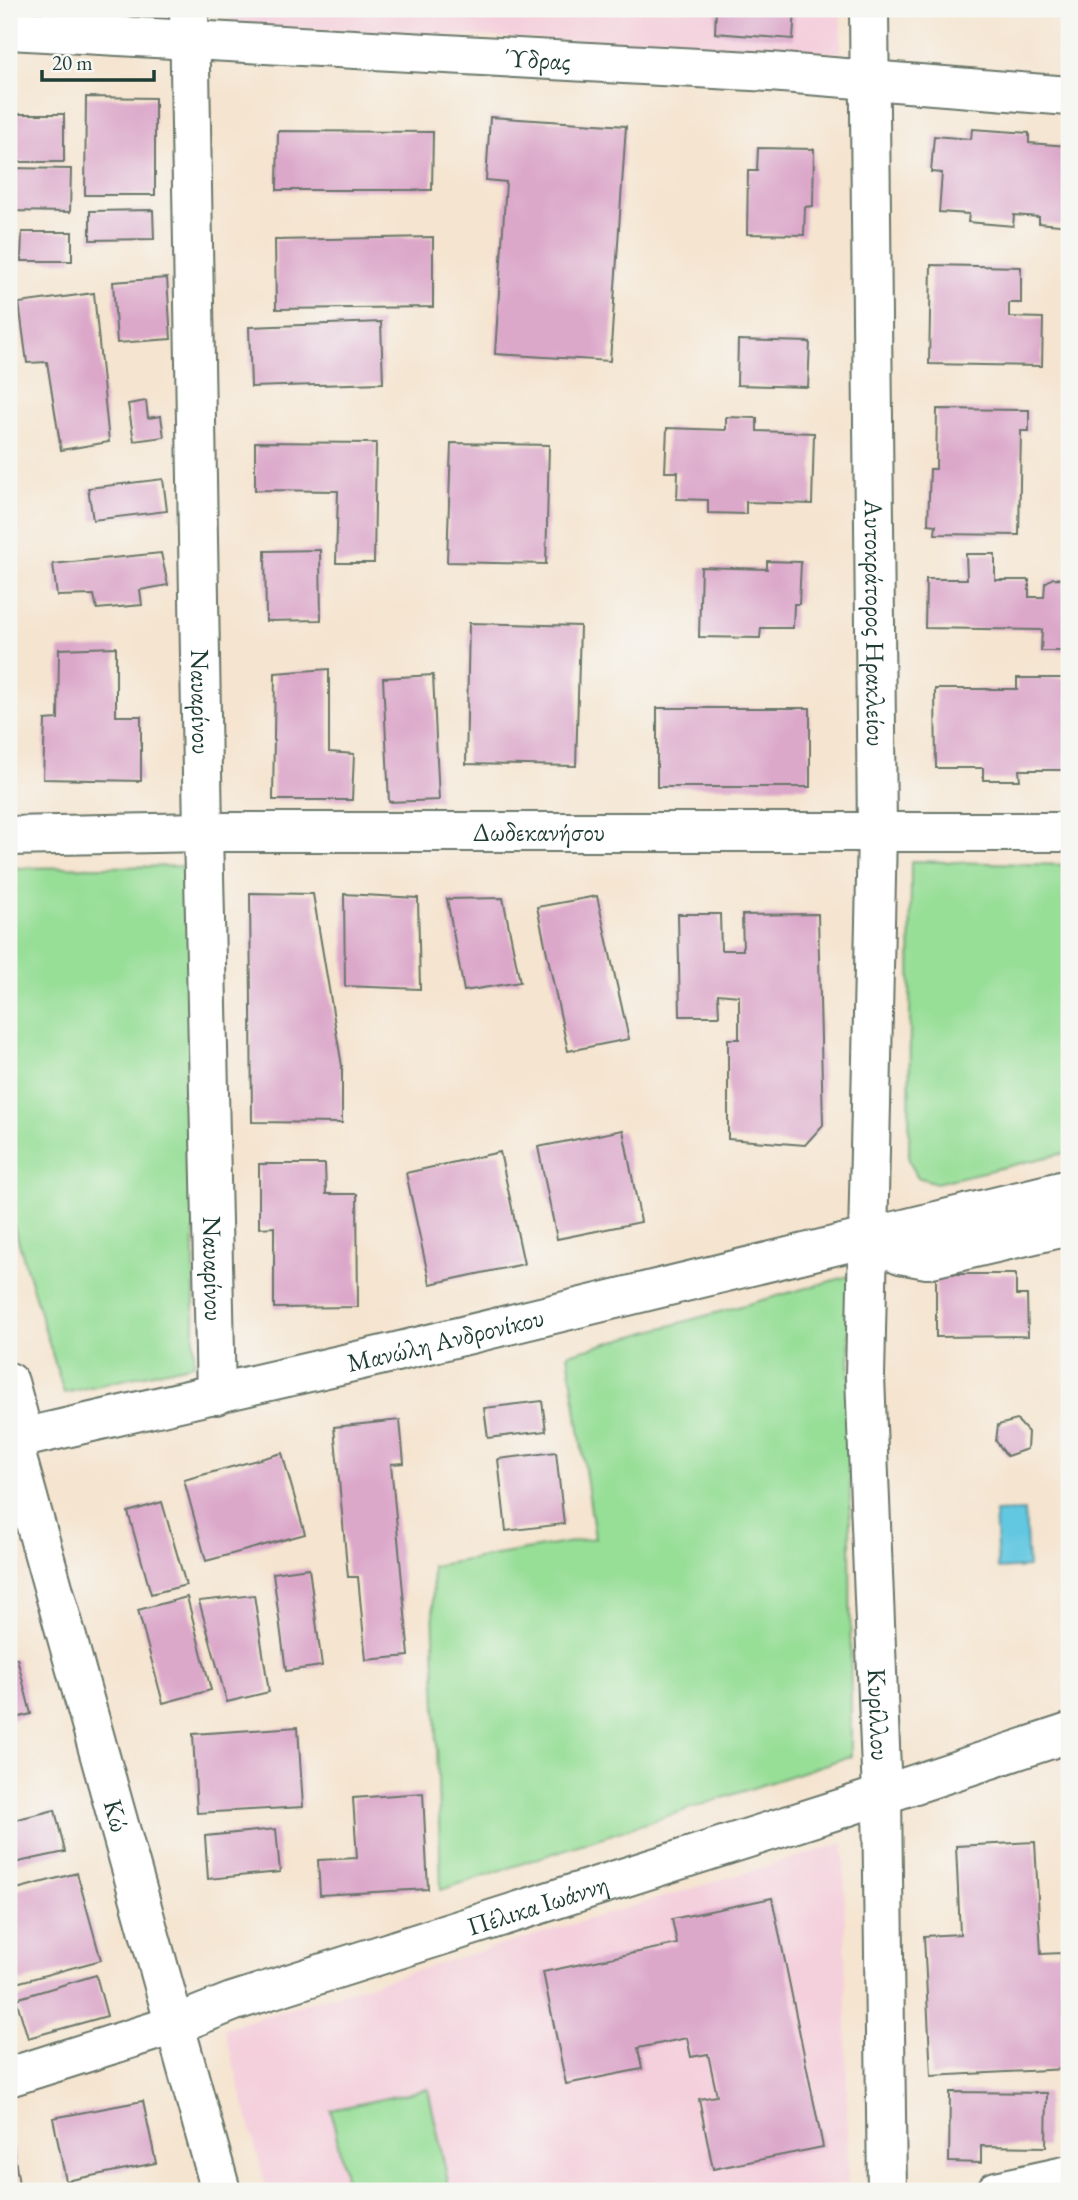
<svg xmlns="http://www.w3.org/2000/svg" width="1078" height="2200" font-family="'EB Garamond',serif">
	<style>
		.built { fill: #f4cfdc }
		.green { fill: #97de97; stroke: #5b8e66; stroke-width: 2 }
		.water { fill: #62c7e0; stroke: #40828a; stroke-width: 2 }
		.building { fill: #dca8ca }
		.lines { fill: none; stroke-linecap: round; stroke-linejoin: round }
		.minor-casing { stroke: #6a776a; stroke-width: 42 }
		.minor { stroke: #fff; stroke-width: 38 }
		.labels { text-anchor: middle; stroke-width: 6; stroke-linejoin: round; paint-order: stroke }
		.street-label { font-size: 26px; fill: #1f3d34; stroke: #f6f6f2 }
	</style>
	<rect width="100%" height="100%" fill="#f6f6f2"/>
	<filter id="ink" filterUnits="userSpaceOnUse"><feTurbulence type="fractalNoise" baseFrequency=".0143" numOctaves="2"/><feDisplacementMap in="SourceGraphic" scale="14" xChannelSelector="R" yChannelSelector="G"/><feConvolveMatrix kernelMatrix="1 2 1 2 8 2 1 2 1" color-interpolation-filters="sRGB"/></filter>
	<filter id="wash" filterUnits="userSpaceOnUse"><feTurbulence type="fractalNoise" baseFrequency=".00686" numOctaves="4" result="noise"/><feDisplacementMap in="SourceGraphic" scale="28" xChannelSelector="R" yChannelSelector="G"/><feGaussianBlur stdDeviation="1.57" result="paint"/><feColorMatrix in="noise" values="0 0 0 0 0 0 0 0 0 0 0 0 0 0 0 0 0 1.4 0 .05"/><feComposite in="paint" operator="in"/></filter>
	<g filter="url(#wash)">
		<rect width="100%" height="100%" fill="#f5e4cf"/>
		<path class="built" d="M229,9h612v44l-612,-28z
			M844,1843l4,340 -38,8h-543l-43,-163z"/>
		<path class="green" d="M911,861l158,4v287l-133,31 -19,-6 -8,-17z
			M194,866v498l-130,29 -55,-183v-342z
			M849,1276l2,480 -410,134 -9,-324 163,-28 -27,-184z
			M428,2089l22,102h-102l-17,-81z"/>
		<path class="water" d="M1025,1511l3,56 -30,2 -3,-57z"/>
		<g id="blocks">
			<path class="building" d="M9,9h39v11h-39z
				M75,9h70v5l-69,2z
				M716,9h79l-2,30 -78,-6z
				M1042,9h27v22l-5,-1 1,-15 -23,-1z
				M86,97l69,1v97h-70z
				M9,114h55v48h-55z
				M490,117l136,9 -16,235 -115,-7 11,-172 -20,-2z
				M972,129l57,4v10l40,3v80l-30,-3v-6l-25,-2 -1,11 -45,-4 1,-8 -30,-2 3,-39 -11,-1 3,-36 37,3z
				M278,131l155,1 -1,58h-155z
				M758,148l56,1 -1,57 -8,1 -1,28 -57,-1 1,-63h9z
				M9,168l62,1 -1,43 -61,-1z
				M153,210l1,29 -64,1v-29z
				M22,232h50v29h-51z
				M433,237v70l-157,2 -1,-69z
				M931,265l90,2v36h-12v14l34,1 -1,48 -113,-2z
				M167,278l4,61 -54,4 -4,-61z
				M94,293l15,149 -48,8 -14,-88 -20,1 -8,-60z
				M381,322l2,61 -132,4 -2,-60z
				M738,340l72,2 -2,45 -71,-2z
				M146,401l2,17 13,-2 3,21 -30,4 -6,-37z
				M937,409l92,1v21h-8l-2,104 -84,-1 1,-9 -8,-1 2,-55h6z
				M726,417l31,1v13l57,2 -2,71 -66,-2v12l-38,-1v-13l-31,-1 1,-27h-13l2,-44 59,2z
				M255,442l121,1 -2,120h-38l2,-72 -83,-1z
				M451,443l98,2 -3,119 -99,-2z
				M163,479l4,32 -74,9 -5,-32z
				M320,550l1,70 -55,1 -1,-70z
				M161,553l7,32 -28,5 2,15 -45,4 -3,-14 -37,1 -4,-32z
				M966,554h29v26h34v17h15l1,-14 8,-5 12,1 4,4v50l-3,-1v19h-25l1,-21 -117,-2 1,-49h41z
				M767,561l34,1 -2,42h-5l-1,24h-32l-1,10 -61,-1 2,-70 66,2z
				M469,623l111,3 -4,140 -110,-2z
				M116,647v69h25v65l-98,-2 2,-59 13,-1 1,-70z
				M329,669v83l25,2 -2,46h-79l2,-127z
				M433,675l6,125 -50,2 -6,-124z
				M1017,678h52v92h-50l1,10h-37v-12h-47l-1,-79h82z
				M657,708h153v79h-153z
				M250,893l63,1 29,172v57l-90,-1z
				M344,894l74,4 2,91 -75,-3z
				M597,896l32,143 -61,12 -31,-144z
				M503,898l17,84 -56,9 -17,-92z
				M678,914h42l1,36h22l-1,-35 76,-1 5,211 -18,20 -77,-6v-100h11v-43l-21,-2 1,22h-39z
				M623,1130l18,92 -84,17 -19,-92z
				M500,1152l24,112 -94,20 -24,-111z
				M259,1164h66l1,30h31l1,113 -84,1v-81l-15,1z
				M936,1274h80v21h11l1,41 -92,1z
				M542,1401l4,30 -58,7 -4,-30z
				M400,1420l4,43 -13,1 18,192 -43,4 -8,-83h-10l-14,-150z
				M1017,1420l11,12 -1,17 -20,7 -11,-15 2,-16z
				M556,1452l8,72 -58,7 -8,-72z
				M282,1453l23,81 -99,27 -22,-81z
				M162,1502l24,83 -35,9 -23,-82z
				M309,1568l13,98 -36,5 -13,-98z
				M254,1595l15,97 -42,10 -28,-101z
				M187,1597l24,93 -48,13 -25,-93z
				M17,1658l14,56 -22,6v-60z
				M298,1727l5,80 -106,6 -4,-79z
				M423,1793l5,96 -108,6 -2,-35 39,-2 -4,-60z
				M55,1810l10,42 -56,12v-43z
				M276,1829l4,43 -72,7 -3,-43z
				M1035,1842l6,112 20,-1 5,116 -135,7 -7,-140 36,-2 -4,-88z
				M77,1873l24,87 -92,25v-94z
				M772,1898l51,249 -110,22 -14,-70 18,-3 -9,-42 -17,3 -4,-19 -49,10 4,21 -76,15 -23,-112 134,-28 -5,-25z
				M96,1975l11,41 -79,22 -12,-39z
				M950,2092l97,1 -1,54 -65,-1v17l-32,-1z
				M143,2101l13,62 -90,18 -13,-63z
				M13,2146l7,45h-11v-44z"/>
		</g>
	</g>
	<g filter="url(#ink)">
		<use href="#blocks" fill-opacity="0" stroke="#6a776a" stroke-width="2"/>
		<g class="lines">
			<g class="minor-casing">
				<g id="minor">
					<path id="s1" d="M189,9l14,823 13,563"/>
					<path id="s2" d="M869,9l8,823 -12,545 17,418 5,396"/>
					<path id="s3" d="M9,30l761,42 299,24"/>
					<path id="s4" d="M9,836l194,-4h866"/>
					<path d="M867,1239l33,15 27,5 142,-33"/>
					<path d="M9,1382l15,55"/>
					<path id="s5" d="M12,1440l209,751"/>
					<path id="s6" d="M9,1441l383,-88 677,-164"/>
					<path id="s7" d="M9,2077l165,-52 58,-23 611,-194 226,-75"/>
					<path d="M996,2191l73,-16"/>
				</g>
			</g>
			<use href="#minor" class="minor"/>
		</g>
	</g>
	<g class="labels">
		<g class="street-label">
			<text dy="9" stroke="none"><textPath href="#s3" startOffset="530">Ύδρας</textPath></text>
			<text dy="9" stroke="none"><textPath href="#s2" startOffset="614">Αυτοκράτορος Ηρακλείου</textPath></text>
			<text dy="9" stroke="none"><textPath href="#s1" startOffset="693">Ναυαρίνου</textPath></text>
			<text dy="9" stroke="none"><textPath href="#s4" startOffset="530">Δωδεκανήσου</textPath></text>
			<text dy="9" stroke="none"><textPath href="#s1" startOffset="1260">Ναυαρίνου</textPath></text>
			<text dy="9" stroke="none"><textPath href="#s6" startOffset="448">Μανώλη Ανδρονίκου</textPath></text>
			<text dy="9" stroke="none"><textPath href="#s2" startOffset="1706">Κυρίλλου</textPath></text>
			<text dy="9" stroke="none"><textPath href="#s5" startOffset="390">Κώ</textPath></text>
			<text dy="9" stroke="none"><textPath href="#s7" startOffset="556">Πέλικα Ιωάννη</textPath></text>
		</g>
	</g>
	<rect width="1078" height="2200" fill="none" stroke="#f6f6f2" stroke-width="35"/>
	<path d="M42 70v10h112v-10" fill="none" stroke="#1f3d34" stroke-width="3.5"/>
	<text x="52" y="70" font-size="21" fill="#1f3d34" stroke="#f6f6f2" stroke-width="5" paint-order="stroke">20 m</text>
</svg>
